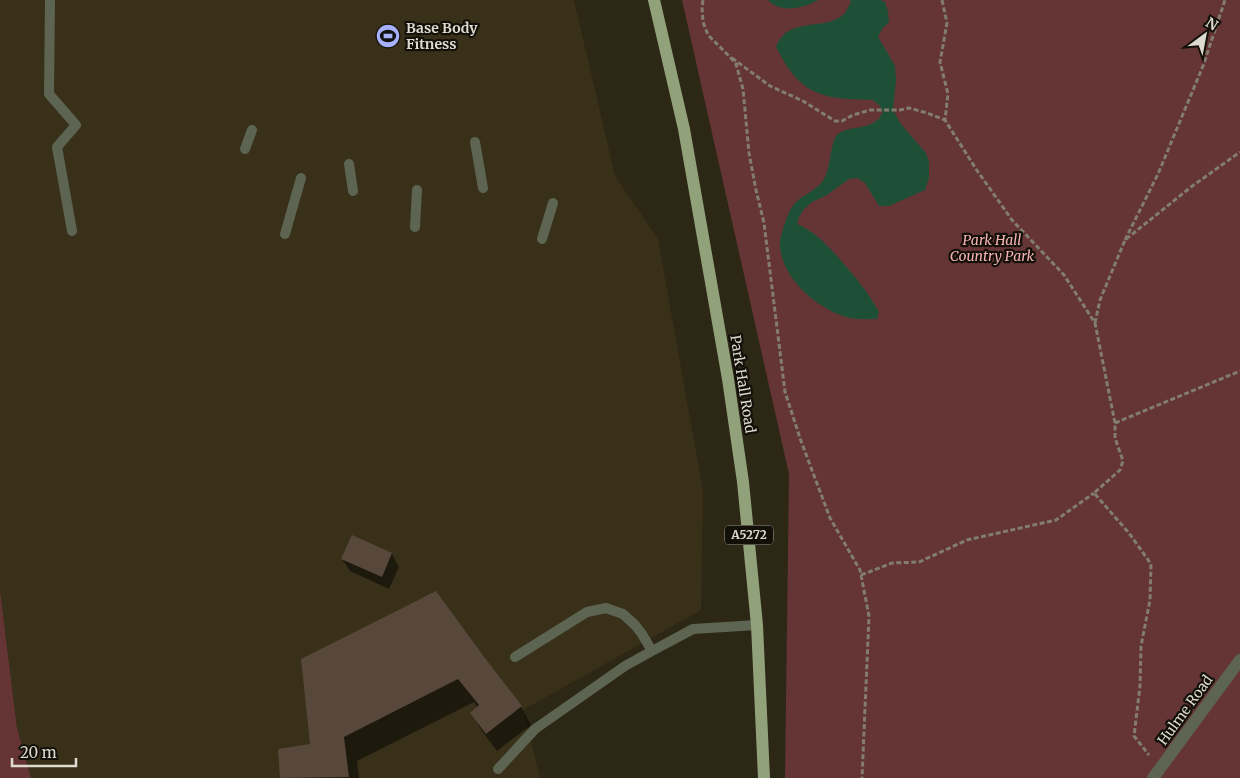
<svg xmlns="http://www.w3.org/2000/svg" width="1240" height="778" font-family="Merriweather,serif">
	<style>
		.built { fill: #383018 }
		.green { fill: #643534 }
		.water { fill: #1e5038 }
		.shadow { fill: #0007 }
		.building { fill: #58473b }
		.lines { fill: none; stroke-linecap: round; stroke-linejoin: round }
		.path { stroke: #827d6f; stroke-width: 3; stroke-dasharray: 5 2.5; stroke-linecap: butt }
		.service { stroke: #5d6452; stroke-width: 10 }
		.minor { stroke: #5d6452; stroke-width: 12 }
		.primary { stroke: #91a17a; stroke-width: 12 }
		.labels { text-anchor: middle; stroke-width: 4.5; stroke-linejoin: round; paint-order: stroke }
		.shield { fill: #131009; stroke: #a09d94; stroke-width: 1 }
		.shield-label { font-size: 12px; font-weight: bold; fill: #dddacf }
		.poi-label { font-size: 14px; font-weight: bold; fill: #dddacf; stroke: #131009; text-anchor: start }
		.park-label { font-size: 14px; font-style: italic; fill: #f6b3b0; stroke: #131009 }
		.street-label { font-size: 14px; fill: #dddacf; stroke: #131009 }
	</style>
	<rect width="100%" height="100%" fill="#2d2716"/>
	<path class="built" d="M0,0h574l41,176 43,63 45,252 -2,119 -178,100 17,68h-509l-14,-50 -17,-138z"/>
	<path class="green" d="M682,0h558v778h-455l4,-304z
		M0,590l17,138 14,50h-31z"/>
	<path class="water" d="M768,0h50c-14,8 -37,14 -50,0z
		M850,0h31l4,2 3,10 1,10 -7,7 -4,8 9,15 8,14 1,14 -3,30 7,13 26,30 3,9v16l-4,12 -36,16h-10l-14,-23 -8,-5 -8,1 -22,16 -15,7 -8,7 -5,8 -2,7c17,7 27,18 39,31 16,18 31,35 43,57l-2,7c-10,0 -22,1 -31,-2 -29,-9 -64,-38 -66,-71 -1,-7 6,-27 9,-33 7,-18 26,-19 35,-34 7,-12 6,-36 13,-44 9,-9 28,-5 39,-14 3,-2 5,-6 7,-9l-3,-6 -7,-6c-17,-1 -39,0 -55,-7 -21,-8 -32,-27 -42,-46 13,-33 50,-14 69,-34 2,-3 4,-8 6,-11z"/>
	<path class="shadow" d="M352,537l40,17 7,13 -10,22 -39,-18 -8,-12z
		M436,592l85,115 10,18 -34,26 -15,-20 -11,-18 7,-5 -4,-6 -117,59 2,17h-77l-3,-28 33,-5z"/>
	<path class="building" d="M352,535l40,18 -10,24 -41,-18z
		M436,591l49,67 37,48 -36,28 -16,-21 9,-8 -21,-26 -114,58 5,40 -69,1 -2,-29 32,-5 -9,-85z"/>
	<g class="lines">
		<path class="path" d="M703,0l-1,7 1,15 5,13 21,21 7,8 7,25 6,64 7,37 8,33 21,169 16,49 29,77 30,52 9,46 -7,162
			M942,0l5,23 -7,39 8,32 -3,26 31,49 36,51 52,55 31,48 20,100v15l8,23 -3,9 -26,23 35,40 22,31 -1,36 -9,46 -1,40 -6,50 15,19
			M732,58l38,28 33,15 32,20h7l11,-6 17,-5h30l9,-2 18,5 18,7
			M1125,240l33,-66 45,-108 22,-66
			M1095,323l5,-23 25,-60 66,-53 49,-35
			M1115,423l125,-52
			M861,575l31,-12 27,-1 48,-22 89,-20 38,-27"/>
		<path class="service" d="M50,0l-1,94 27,31 -19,22 15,84
			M475,142l8,46
			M245,149l7,-19
			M349,164l4,27
			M415,227l2,-37
			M285,234l16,-56
			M542,239l11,-36
			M515,657l72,-45 19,-4 17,6 12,11 7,9 10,17
			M498,769l37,-40 90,-63 27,-15 41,-22 64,-4"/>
		<path class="minor" d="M1153,778l87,-118"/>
		<path class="primary" d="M654,0l30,129 44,250 15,103 14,143 7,153"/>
	</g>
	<defs>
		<g id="stadium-disc" transform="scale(1.25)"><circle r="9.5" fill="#a8b0fc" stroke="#131009"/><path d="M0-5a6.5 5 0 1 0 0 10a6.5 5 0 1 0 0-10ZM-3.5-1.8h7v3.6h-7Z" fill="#111"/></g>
	</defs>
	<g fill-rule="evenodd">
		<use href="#stadium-disc" x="388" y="36"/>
	</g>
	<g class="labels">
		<rect class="shield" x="725" y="525.5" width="48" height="19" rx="4"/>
		<g class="shield-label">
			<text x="749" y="539">A5272</text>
		</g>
		<g class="poi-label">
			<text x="406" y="33">Base Body<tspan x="406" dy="16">Fitness</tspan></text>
		</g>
		<g class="park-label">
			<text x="992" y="245">Park Hall<tspan x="992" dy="16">Country Park</tspan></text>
		</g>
		<g class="street-label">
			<text transform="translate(743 384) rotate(81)" y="5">Park Hall Road</text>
			<text transform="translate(1185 710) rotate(-54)" y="5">Hulme Road</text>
		</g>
	</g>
	<g transform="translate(1205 35) rotate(32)" stroke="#131009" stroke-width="4" paint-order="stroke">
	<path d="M0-4L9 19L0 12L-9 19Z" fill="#dddacf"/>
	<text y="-8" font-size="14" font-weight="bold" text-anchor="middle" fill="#dddacf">N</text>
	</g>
	<path d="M12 758v8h64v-8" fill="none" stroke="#dddacf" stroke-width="2.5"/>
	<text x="20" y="758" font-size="15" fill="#dddacf" stroke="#131009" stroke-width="4" paint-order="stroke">20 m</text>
</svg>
